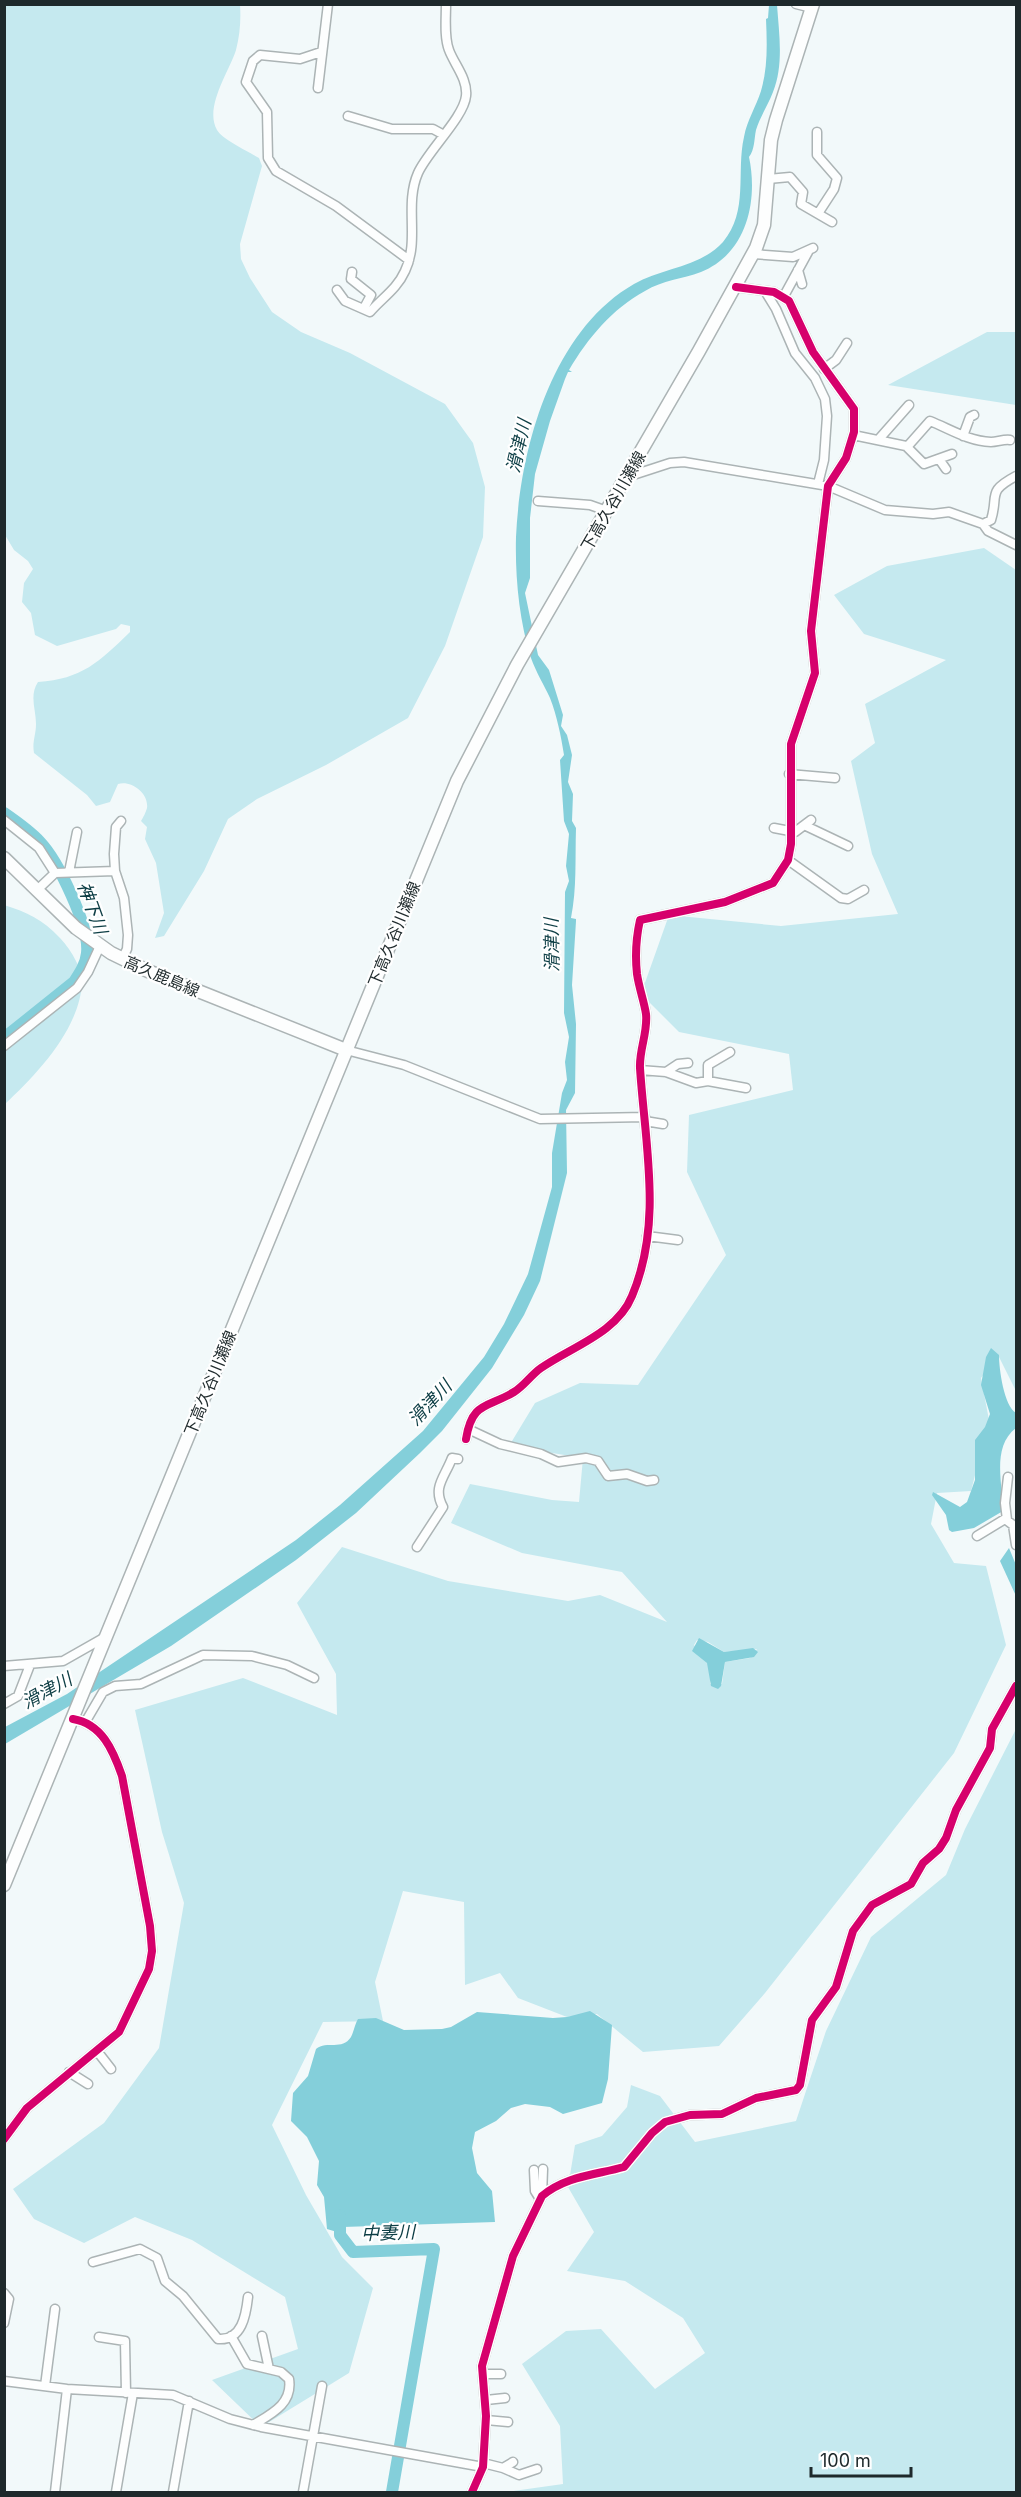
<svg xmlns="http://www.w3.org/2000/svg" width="1021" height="2497" font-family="Inter,'Noto Sans JP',sans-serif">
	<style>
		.green { fill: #c5e9ef; fill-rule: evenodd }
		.water { fill: #84cfda }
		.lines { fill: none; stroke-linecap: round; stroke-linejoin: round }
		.river { stroke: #84cfda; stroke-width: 12 }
		.street-casing { stroke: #acb4b5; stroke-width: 11 }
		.secondary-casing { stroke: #acb4b5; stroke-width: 15 }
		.street { stroke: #fdfefe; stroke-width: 8 }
		.secondary { stroke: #fdfefe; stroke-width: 12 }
		.cycleway-casing { stroke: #fff; stroke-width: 11 }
		.cycleway { stroke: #d6006c; stroke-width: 8 }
		.labels { text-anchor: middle; stroke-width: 4.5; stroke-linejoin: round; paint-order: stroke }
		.street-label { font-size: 16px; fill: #1e292b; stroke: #fff }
		.water-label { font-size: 18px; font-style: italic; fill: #0d3e45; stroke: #fff }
	</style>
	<rect width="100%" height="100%" fill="#f2f9fa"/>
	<path class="green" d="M4,5h236c1,15 0,30 -4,45 -7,22 -32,57 -19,80 5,9 32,22 42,28l3,8 -22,78 1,15 9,19 22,34 29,20 49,21 95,51 28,39 12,44 -2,50 -38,109 -37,72 -82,47 -69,34 -29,20 -24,52 -40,65 -9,2 9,-25 -8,-50 -11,-24 2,-12 -6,-6c2,-3 5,-9 6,-13 2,-15 -16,-28 -29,-24l-8,18 -14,4 -9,-11 -53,-42c-2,-11 2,-18 2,-29 0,-15 -7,-28 2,-42 44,-3 61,-20 92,-50v-6l-9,-2 -5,5 -59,17 -22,-11 -4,-22 -9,-11 2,-19 9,-14 -5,-8 -14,-11 -9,-15z
		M987,332h29v73l-128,-20z
		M984,548l32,22v821l-18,-36 -17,23 8,42 -18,71 -34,2 -6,31 23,39 32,3 20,79 -52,108 -189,240 -46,53 -76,6 -46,-38 -30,3 -49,-19 -18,-25 -35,12 -1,-83 -61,-11 -28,91 8,39 -60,1 -51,103 34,70 36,62 31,31 -24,85 -88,54 -49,-47 86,-31 -13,-52 -93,-57 -57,-23 -51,26 -50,-24 -21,-30 91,-66 55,-75 25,-145 -22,-71 -27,-122 108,-32 94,37 -1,-41 -39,-71 45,-56 106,34 120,20 32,-6 67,27 -45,-50 -100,-19 -71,-30 19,-39 82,16 27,2 4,-44 -74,-12 26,-43 45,-20 58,2 88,-130 -39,-83 2,-57 104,-25 -4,-36 -110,-22 -38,-38 28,-79 112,11 117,-12 -26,-60 -21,-93 24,-18 -10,-39 81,-44 -82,-26 -30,-39 53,-29zM697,1640l11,2 16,10 33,-3 -7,9 -25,4 -3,22h-12v-17l-16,-22z
		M4,905c23,7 39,15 55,32 10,10 23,30 23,45 -2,47 -45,92 -77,122z
		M1016,1729v763h-509l56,-8 -3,-58 -38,-62 44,-33 35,-2 54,60 50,-36 -22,-35 -58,-37 -58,-10 27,-39 -26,-45 7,-42 27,-9 25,-29 4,-22 29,11 35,46 101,-21 30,-90 45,-94 75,-62 19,-46z"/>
	<path class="water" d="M769,5h8c2,28 7,60 -4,87 -5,13 -13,25 -17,38 -2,9 -1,19 -7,27 9,42 -1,96 -48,115 -19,7 -38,8 -56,19 -33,18 -57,47 -76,79l3,2h-4l-3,7 -15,42 -15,53 -5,44v60l-5,15 13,62 11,15 14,45 -2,11 6,9 5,20 -4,27 5,12 -1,27 4,7c-1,31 1,60 -5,90l5,1v2l-4,64 4,39 -1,69 -9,17 1,63 -27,108 -16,34 -32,53 -50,63 -22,22 -64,60 -60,47 -125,86 -166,98v-17l62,-33 229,-154 44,-35 83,-74 61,-74 20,-33 24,-50 24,-87v-34l10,-60 5,-13 -2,-18 4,-25 -5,-24 1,-121 4,-11 -3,-15 3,-32 -5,-13 -4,-61 4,-5c-3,-19 -7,-39 -14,-57 -6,-13 -14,-26 -19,-40 -12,-38 -16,-82 -15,-121 4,-89 36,-206 118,-253 28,-16 67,-17 89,-42 26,-31 13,-70 21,-105 3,-17 12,-30 17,-46 7,-24 6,-48 5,-72l2,-1z
		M991,1348l8,7c0,14 5,51 17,58v15c-25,19 -13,57 -13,83l-29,17 -22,4 -3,-2 -3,-15 -14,-20 1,-3 27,15 7,-5 8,-22v-40l10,-13 5,-13 -9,-29 5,-28z
		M1009,1548l7,17v31l-16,-35z
		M699,1638l25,14 29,-4 5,4 -4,5 -29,5 -4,24 -3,3 -7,-3 -4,-23 -15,-12z
		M590,2011l22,14 -4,54 -6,24 -39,11 -13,-7 -25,-3 -14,4 -15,13 -21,11 -3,16 5,25 15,18 3,31 -152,5 -6,5 -10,-3 -3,-32 -7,-12 2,-24 -12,-24 -16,-16 2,-28 15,-17 8,-27c11,-9 26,2 35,-12 3,-6 4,-13 7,-18l18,-1 28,12 38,-1 9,-2 26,-15 76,6 14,-1z"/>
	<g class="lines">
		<path class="river" d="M4,813c13,9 26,18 36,29 18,19 50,85 47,111 -1,11 -7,20 -13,29l-70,56
			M340,2215v20l13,17 81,-3 -42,243"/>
		<g class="street-casing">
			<path id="street" d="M796,4l16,4
				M321,52l-21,7 -40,-4 -7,6 -7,21 21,30 1,46 8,13 60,35 73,54
				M318,88l10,-84
				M348,116l44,13h41l11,6
				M817,132v23l20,23 -3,11 -15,23
				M768,179l22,-2 13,15 -2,12 31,18
				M753,254l40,3 20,-9
				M798,270l4,14
				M352,272l-1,7 20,16 -7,13
				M337,290l8,11 25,11c12,-14 27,-23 35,-41 15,-31 -1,-66 13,-98 9,-21 46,-56 48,-77 2,-17 -12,-32 -17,-46 -5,-13 -3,-31 -3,-46
				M765,291l11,18 19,44 20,25 10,21 2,17 -3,44 -6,24
				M784,296l24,-44
				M824,369l12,-9 11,-17
				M853,435l53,11 18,18 28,-10
				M963,436l7,-19 4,-2
				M879,439l30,-34
				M907,447l23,-26c20,8 38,20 61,21 6,0 13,-3 19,-2
				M939,459l7,10
				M627,477l43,-14 14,-1 144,24 57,24 48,4 16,-2 34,12 8,-4c8,-25 -5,-28 25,-44
				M538,501l52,4 17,6
				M983,524l5,7 28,14
				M789,774l46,4
				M4,820l35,28 16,25
				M121,821l-5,6 -2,27 1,17 9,27 4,37 -1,14 -5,10
				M806,826l42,20
				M774,828l21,4 16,-12
				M788,860l53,38 7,1 16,-9
				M69,872l8,-40
				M36,891l19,-18 60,-2
				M4,1046l73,-58 11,-16 12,-26
				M346,1050l58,15 136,54 105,-2
				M640,1070l26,2 30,11 12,-2 38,7
				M666,1072l12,-8 10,-1
				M708,1081v-16l22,-13
				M645,1121l18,3
				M647,1236l31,4
				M468,1429l32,15 41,10 17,8 28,-4 12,3 10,15 19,-2 20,7 7,-1
				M466,1439c6,-38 22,-31 48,-47 10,-6 17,-17 27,-24 30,-21 76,-35 91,-72 31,-73 13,-151 8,-228 -1,-18 8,-36 6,-54 -2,-13 -7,-26 -9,-40 -2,-18 -1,-36 3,-54l85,-18 48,-19 15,-23 3,-16v-100l24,-71 -4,-42 17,-145 18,-28 8,-26v-23l-41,-57 -24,-51 -15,-9 -38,-5
				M1007,1520l-2,-17 3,-26
				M977,1536l28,-17 8,6 3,20
				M417,1547l26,-40c-11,-20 2,-30 9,-49l6,1
				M4,1666l59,-5 44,-25
				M4,1704l14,-8 12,-31
				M86,1721l17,-29 12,-6 26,-2 62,-29 49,1 35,9 27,13
				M97,2051l14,18
				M69,2072l19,12
				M4,2139l23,-31 92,-76 30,-63 3,-18 -2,-25 -28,-150c-9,-26 -20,-52 -49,-57
				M534,2170l1,21 5,8
				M542,2196l1,-27
				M93,2262l47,-13 17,9 8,23 18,15 35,43c24,2 28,-24 30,-42
				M4,2293l5,6 -5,24
				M231,2336l16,28 34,8 8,7c4,25 -18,35 -36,46
				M262,2336l7,33
				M99,2337l26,4 1,52
				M483,2374h18
				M4,2381l63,8 106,6 57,24 31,8 222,40
				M45,2386l10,-77
				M486,2400l19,-2
				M486,2420l22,2
				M483,2463l20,5 10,-6
				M503,2468l16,7 18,-6
				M55,2492l12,-103
				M116,2492l17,-99
				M173,2492l16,-91
				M303,2492l19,-106
				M472,2492l11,-25 3,-51 -4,-50 31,-110 29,-60c24,-20 53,-21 82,-29l28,-34 13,-11 25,-7 32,-1 34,-16 40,-8 4,-5 12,-65 24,-33 17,-56 19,-26 39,-21 12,-21 16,-14 7,-11 10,-28 34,-62 2,-19 24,-43"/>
		</g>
		<g class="secondary-casing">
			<path id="secondary" d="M4,858l72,70 35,25 37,18 198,79
				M4,1885l453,-1104 60,-116 182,-314 57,-103 8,-23 7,-85 5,-20 37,-116"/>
		</g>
		<use href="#street" class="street"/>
		<use href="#secondary" class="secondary"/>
		<g class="cycleway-casing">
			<path id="cycleway" d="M466,1439c6,-38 22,-31 48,-47 10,-6 17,-17 27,-24 30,-21 76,-35 91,-72 31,-73 13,-151 8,-228 -1,-18 8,-36 6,-54 -2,-13 -7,-26 -9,-40 -2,-18 -1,-36 3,-54l85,-18 48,-19 15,-23 3,-16v-100l24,-71 -4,-42 17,-145 18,-28 8,-26v-23l-41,-57 -24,-51 -15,-9 -38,-5
				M4,2139l23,-31 92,-76 30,-63 3,-18 -2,-25 -28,-150c-9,-26 -20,-52 -49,-57
				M472,2492l11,-25 3,-51 -4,-50 31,-110 29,-60c24,-20 53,-21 82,-29l28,-34 13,-11 25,-7 32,-1 34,-16 40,-8 4,-5 12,-65 24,-33 17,-56 19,-26 39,-21 12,-21 16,-14 7,-11 10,-28 34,-62 2,-19 24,-43"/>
		</g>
		<use href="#cycleway" class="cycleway"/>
	</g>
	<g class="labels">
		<g class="street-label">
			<text transform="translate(613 501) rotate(-60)" y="6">下高久谷川瀬線</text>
			<text transform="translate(394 934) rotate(-68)" y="6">下高久谷川瀬線</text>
			<text transform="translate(162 976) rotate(23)" y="6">高久鹿島線</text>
			<text transform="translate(210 1383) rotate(-68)" y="6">下高久谷川瀬線</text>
		</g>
		<g class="water-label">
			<text transform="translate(519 446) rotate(-77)" y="6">滑津川</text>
			<text transform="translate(92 908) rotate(70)" y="6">神下川</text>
			<text transform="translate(552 945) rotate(-91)" y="6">滑津川</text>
			<text transform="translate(430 1403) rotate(-47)" y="6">滑津川</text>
			<text transform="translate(47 1691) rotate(-29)" y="6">滑津川</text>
			<text transform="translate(388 2233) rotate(-2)" y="6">中妻川</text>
		</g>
	</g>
	<rect width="1021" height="2497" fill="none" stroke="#1e292b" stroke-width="12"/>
	<path d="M811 2467v9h100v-9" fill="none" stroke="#1e292b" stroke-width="3"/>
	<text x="820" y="2467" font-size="18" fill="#1e292b" stroke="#ffffff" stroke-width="4.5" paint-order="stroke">100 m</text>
</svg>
